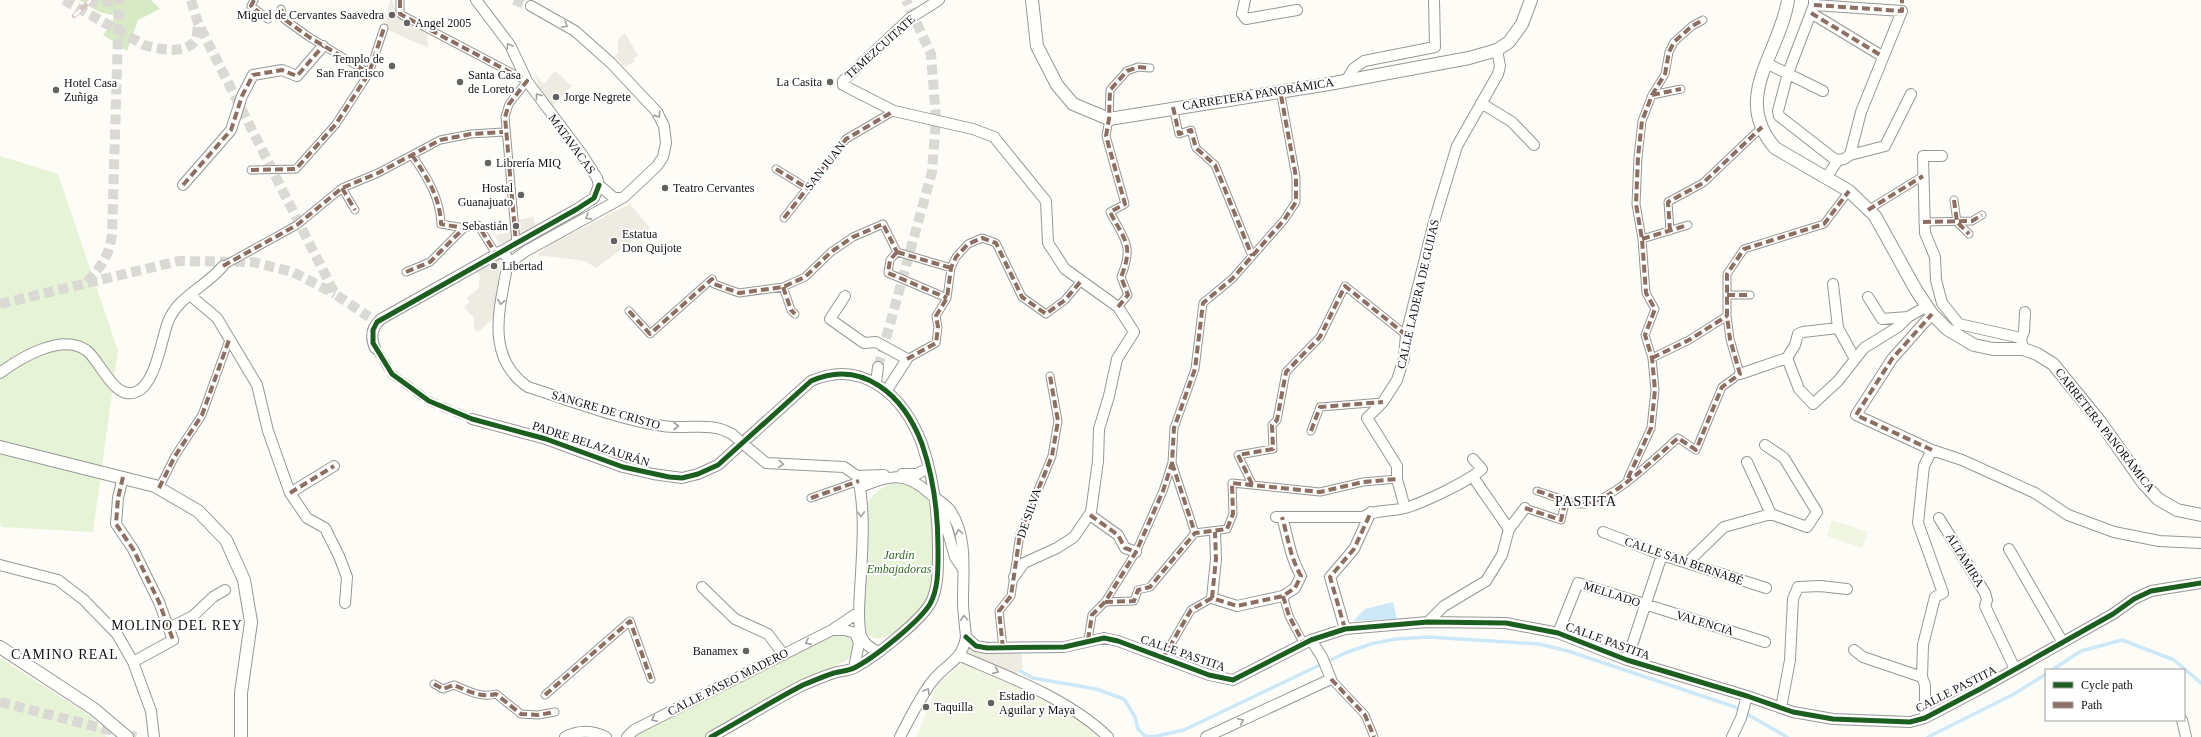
<svg xmlns="http://www.w3.org/2000/svg" width="2201" height="737" font-family="Georgia,serif">
	<style>
		.green { fill: #e7f3d7 }
		.forest { fill: #d8eac5 }
		.pitch { fill: #f0f6e1 }
		.plaza { fill: #edebe2 }
		.water { fill: #cde8f7 }
		.lines { fill: none; stroke-linecap: round; stroke-linejoin: round }
		.stream { stroke: #cde8f7; stroke-width: 3.5 }
		.minor-tunnel { stroke: #dad9d4; stroke-width: 10; stroke-dasharray: 10 5; stroke-linecap: butt }
		.pedestrian-casing { stroke: #979795; stroke-width: 9 }
		.minor-casing { stroke: #979795; stroke-width: 12 }
		.tertiary-casing { stroke: #979795; stroke-width: 14 }
		.pedestrian { stroke: #fffffe; stroke-width: 7 }
		.minor { stroke: #fffffe; stroke-width: 10 }
		.tertiary { stroke: #fffffe; stroke-width: 12 }
		.rail-casing { stroke: #d9c6c7; stroke-width: 4.5 }
		.rail { stroke: #fff; stroke-width: 3; stroke-dasharray: 9; stroke-linecap: butt }
		.minor-bridge-casing { stroke: #979795; stroke-width: 12; stroke-linecap: butt }
		.minor-bridge { stroke: #fffffe; stroke-width: 10 }
		.quiet { stroke: #8d6e63; stroke-width: 4; stroke-dasharray: 8 4; stroke-linecap: butt }
		.cycleway-casing { stroke: #fff; stroke-width: 8 }
		.cycleway { stroke: #1b5e20; stroke-width: 5 }
		.oneway { stroke: #a0a09f }
		.poi-dot { fill: #646362; stroke: #fff; stroke-width: 1.5 }
		.labels { text-anchor: middle; stroke-width: 4; stroke-linejoin: round; paint-order: stroke }
		.poi-label { font-size: 12px; fill: #111; stroke: #fff; text-anchor: start }
		.street-label { font-size: 12px; fill: #111; stroke: #fff }
		.park-label { font-size: 12px; font-style: italic; fill: #2f6b1f; stroke: #fff }
		.quarter-label { font-size: 14px; letter-spacing: 1px; fill: #111; stroke: #fff }
	</style>
	<rect width="100%" height="100%" fill="#fdfcf7"/>
	<path class="green" d="M0,156l58,18 60,177 -25,181 -92,-5 -1,-4z
		M893,483c12,0 24,3 32,13 8,9 12,54 10,66 -1,10 -6,32 -11,41 -8,15 -51,57 -60,22l1,-117c6,-13 14,-20 28,-25z
		M837,633c14,4 23,11 13,25l-144,79h-72l3,-6z
		M0,658l92,59 15,20h-107z"/>
	<path class="forest" d="M79,0h72l9,9 -22,11 -11,31 -24,-16 13,-19 -17,-4z"/>
	<path class="pitch" d="M1832,520l36,12 -6,16 -35,-12z
		M964,662l43,18 80,42 13,15h-184l22,-53z"/>
	<path class="plaza" d="M390,0h2l6,16 29,18 1,14 -44,-20z
		M625,33l13,23 -5,2 2,3 -10,6 -10,-11 3,-3v-14z
		M555,71l17,15 -20,21 -12,-19 -6,-15 10,11z
		M630,204l20,24 -54,40 -11,-7 -48,-6 14,-11z
		M533,217l3,10 -20,12 -17,5 -4,-9 14,-2 1,-12z
		M500,258l-5,59 -17,15 -4,-3v-11l-10,-11 6,-5 -3,-4 12,-10 1,-12 -3,-4z
		M969,644l52,7 2,17 -8,7 -49,-22z"/>
	<path class="water" d="M1393,602l4,17 -44,2 12,-12z"/>
	<g class="lines">
		<path class="stream" d="M2052,670l29,-19 41,-11 52,20 27,23
			M1020,671l13,7 63,11 28,10 11,18 3,12 7,7 8,1 31,-7 161,-77 26,-9 24,-5 34,-2 110,7 29,7 167,56 52,30
			M1928,737l86,-43 32,-20"/>
		<path class="minor-tunnel" d="M64,0l80,45c14,4 43,11 52,-6 2,-4 1,-11 2,-16
			M88,0l10,3 17,-3
			M191,0l7,23 137,271 34,23
			M514,0l17,6
			M87,282c15,-17 22,-25 25,-48l7,-234
			M0,304l179,-43 74,1 40,10 42,22
			M375,348l17,26 37,27 43,18
			M878,367l54,-195 4,-54 -5,-64 -25,-54
			M0,702l136,35"/>
		<g class="pedestrian-casing">
			<path id="pedestrian" d="M254,0l-3,6 17,13
				M400,0v14l127,67 -18,23 -4,13 11,126
				M281,9l3,10 25,18 60,36
				M1652,95l29,-6
				M1173,107l6,27 12,-4 5,18 19,17 37,91
				M412,155c15,22 28,42 29,69l23,4 14,-3 18,29
				M776,169l31,19
				M251,170l45,-1 40,-45 33,-51 15,-45
				M342,188l13,22
				M1954,200l3,22 12,12
				M1868,210l55,-34
				M784,218l62,-79 48,-28
				M1923,222l49,-1 10,-6
				M1670,231l-2,-29 35,-19 59,-56
				M1642,239l46,-14
				M897,252l-7,8 -2,13 59,25
				M897,252l54,16
				M223,266l74,-41 45,-37 36,-15 62,-33 31,-6 32,-2
				M406,272l24,-10 34,-34
				M783,287l8,23 4,4
				M1727,295h23
				M1118,307l10,-12 -7,-18c13,-32 4,-36 -11,-65l15,-8 -19,-68 3,-17 1,-29 17,-19 11,-4 12,1
				M629,311l21,23 62,-55 2,5 25,9 44,-6 22,-10 26,-25 22,-15 30,-13 14,28
				M1652,358l37,-18 38,-24
				M907,359l29,-16 2,-16 -2,-11 11,-18 4,-30 5,-11 12,-13 14,-6 14,5 26,54 24,17 19,-14 16,-19
				M1311,431l9,-24 63,-5
				M1172,463l23,70
				M1628,478l23,-50 4,-38 -3,-32 -7,-23 10,-26 -9,-16 -4,-54 -6,-35 2,-47 4,-36 10,-26 13,-21 4,-22 5,-10 18,-16 11,-6
				M1252,484l-14,-29 35,-6 -1,-24 5,-5 9,-48 34,-35 25,-51 61,49
				M159,488l16,-32 27,-41 27,-75
				M1537,491c14,4 28,11 42,13 28,3 78,-48 99,-66l18,12 26,-63 18,-13 -10,-35 -3,-23v-42l17,-25 80,-25 25,-33
				M811,498l48,-17
				M1525,508l36,12 5,-21
				M1283,596l6,20 15,28
				M1105,602l29,-1 4,-11 12,-3 45,-54 32,-4 6,-15 -1,-31 88,9 43,-10 34,-3
				M1088,640l4,-25 13,-13 31,-50 27,-61 9,-28 2,-35 21,-59 8,-66 29,-24 52,-59 12,-18v-25l-16,-87
				M1003,648l-4,-37 12,-15 9,-62 32,-78 6,-35 -8,-45
				M1163,658l28,-48 21,-12
				M1331,679l34,36 9,22
				M434,684l9,5 11,-4c14,6 27,13 42,9l25,20 17,1 17,-3
				M545,695l85,-74 21,58"/>
		</g>
		<g class="minor-casing">
			<path id="minor" d="M476,0l34,45 17,36 54,72 16,25 2,7 15,13h8
				M939,0l-30,19 -66,62v4l51,26 79,18 21,8 52,64 2,42 17,26 53,38 16,25 -17,27 -8,37 -10,33 -1,32 -7,51 -17,25 -17,11 -33,15 -10,14
				M1245,0l-3,14 4,5 51,-9
				M1814,0v5l-26,68 -10,38 1,5 54,42 5,2
				M1814,5l88,6 -41,101 -11,43 -6,4 -6,1 -12,18
				M1811,13l71,43
				M1766,63l57,28
				M1346,81l7,-12 11,-8 71,-14 -1,-47
				M1481,103l31,19 22,23
				M1850,155l35,-9 26,-52
				M1942,156h-19l2,77 10,24 1,23 6,23 17,21 62,14 2,11
				M183,185l48,-55 11,-34 11,-21 29,-5 15,6 26,-30
				M499,252l7,3 2,6c-7,44 -25,95 20,126 44,14 89,32 135,39 25,4 47,-5 69,8
				M508,264l18,-13 98,-54 33,-31 6,-9 3,-14 -2,-17 -7,-14 -46,-49 -36,-32 -44,-25
				M1833,284l5,44 17,31
				M191,296l26,22 40,67 11,46 22,62 17,25 18,10 14,28 8,21 -2,26
				M845,296l-15,23 34,24 12,-1 31,17 -20,31
				M1868,297l14,22 26,-2
				M1932,314l-40,45 -36,56 76,35 30,10 73,33 33,22 46,17 45,9 42,2
				M2021,338l3,-6 1,-20
				M375,348c-5,-11 -3,-21 6,-29l196,-110 17,-11 5,-13
				M1787,358l12,31 14,15 25,-23 26,-33 34,-21 10,-10 19,-11
				M1787,358l8,-13 3,-11 5,-2 35,-4
				M0,373c20,-15 61,-40 86,-23 14,10 28,51 50,42 20,-8 25,-52 32,-70 9,-25 39,-36 55,-56
				M1740,374l47,-16
				M876,383l2,-16
				M472,419l74,20 77,28 30,7 29,4 16,-4 20,-9 93,-84c52,-23 93,15 111,63 11,32 16,70 16,104 0,17 1,40 -8,56 -11,18 -56,54 -76,64 -6,3 -14,3 -20,5 -10,3 -21,8 -31,12 -31,16 -61,35 -92,52
				M747,447l19,16 78,4 13,9
				M1747,462l24,52 36,13 10,-15 -33,-54 -19,-13
				M902,474h15l11,-6
				M857,476l27,-1
				M123,477l-5,21 -2,26 17,25 26,53 14,38 -40,22
				M1473,477l36,52
				M861,487c28,-12 45,-16 69,7 6,5 14,9 19,15 19,25 14,62 14,92 0,12 2,24 3,36 -4,23 -17,25 -31,41 -10,11 -28,45 -35,59
				M290,493l44,-27
				M940,505l15,52 8,12
				M1405,508l-8,-29v-13l-30,-48 16,-16 14,-22 7,-22 2,-23 28,-113 23,-76 41,-72 2,-8 -3,-16
				M1090,515l28,20 7,13 11,4
				M1276,517h87c13,-8 27,-5 42,-9 18,-5 64,-27 77,-39l-9,-10
				M1939,518l46,75 2,7 -2,6 30,63
				M1215,532l1,27 -4,39 25,8 46,-10 12,-8 6,-12c-11,-19 -13,-39 -19,-59
				M1603,532l59,23 104,33
				M2009,549l53,92
				M1687,563l37,-36 47,-13
				M0,565l58,15 26,20 33,34 16,28 18,49 3,26
				M702,587l33,32 33,15 15,20
				M859,612c0,20 0,32 20,40
				M1428,622l16,-16 42,-25 16,-26 7,-26 16,-21
				M169,628l24,-12 20,-19 12,-7
				M1345,629l-15,-52 24,-28 17,-37
				M832,630h13l10,3 4,10 -5,25
				M1558,633l20,-50 187,59
				M966,637l10,9 11,2 77,-1 40,-9 14,3 91,34 24,5 78,-40 34,-11 83,-7 78,1 52,10 69,27 120,36 46,16 40,7 77,3 15,-4 55,-29 133,-75 21,-15 17,-8 50,-8
				M1854,650l9,7 59,20
				M960,656c49,21 109,43 148,81
				M1627,660l35,-105
				M1781,708l9,-48 3,-61 5,-12 22,-1 27,3
				M1925,718v-33l-3,-8 1,-32 12,-48 8,-4 -25,-70 6,-57 8,-16
				M2182,720l4,17
				M565,737c13,-7 27,-7 41,0
				M627,737l7,-7 198,-100 27,-18c1,-40 9,-99 -2,-136
				M1206,737l125,-58 -9,-22 -11,-17
				M1732,737l9,-19 6,-22"/>
		</g>
		<g class="tertiary-casing">
			<path id="tertiary" d="M1032,0l5,46 20,39 16,19 36,15 220,-35 140,-26 28,-8 12,-8 13,-18 9,-24
				M1788,0c-8,53 -57,97 -13,148l74,43 26,25 41,74 16,24 15,15 27,16 19,4h30l14,5 16,10 48,59 43,61 14,15 19,11 24,5
				M0,447l155,39 43,25 28,29 18,40 7,42 -10,71v44
				M0,647l94,62 33,28"/>
		</g>
		<use href="#pedestrian" class="pedestrian"/>
		<use href="#minor" class="minor"/>
		<use href="#tertiary" class="tertiary"/>
		<g class="rail-casing">
			<path id="rail" d="M74,16l17,-16"/>
		</g>
		<use href="#rail" class="rail"/>
		<g class="minor-bridge-casing">
			<path id="minor-bridge" d="M732,434l15,13"/>
		</g>
		<use href="#minor-bridge" class="minor-bridge"/>
		<path class="quiet" d="M254,0l-3,6 17,13
			M400,0v14l127,67 -18,23 -4,13 11,126
			M1814,5l88,6v-11
			M281,9l3,10 25,18 60,36
			M1811,13l71,43
			M1652,95l29,-6
			M1173,107l6,27 12,-4 5,18 19,17 37,91
			M412,155c15,22 28,42 29,69l23,4 14,-3 18,29
			M776,169l31,19
			M251,170l45,-1 40,-45 33,-51 15,-45
			M183,185l48,-55 11,-34 11,-21 29,-5 15,6 26,-30
			M342,188l13,22
			M1954,200l3,22 12,12
			M1868,210l55,-34
			M784,218l62,-79 48,-28
			M1923,222l49,-1 10,-6
			M1670,231l-2,-29 35,-19 59,-56
			M1642,239l46,-14
			M897,252l-7,8 -2,13 59,25
			M897,252l54,16
			M223,266l74,-41 45,-37 36,-15 62,-33 31,-6 32,-2
			M406,272l24,-10 34,-34
			M783,287l8,23 4,4
			M1727,295h23
			M1118,307l10,-12 -7,-18c13,-32 4,-36 -11,-65l15,-8 -19,-68 3,-17 1,-29 17,-19 11,-4 12,1
			M629,311l21,23 62,-55 2,5 25,9 44,-6 22,-10 26,-25 22,-15 30,-13 14,28
			M1652,358l37,-18 38,-24
			M907,359l29,-16 2,-16 -2,-11 11,-18 4,-30 5,-11 12,-13 14,-6 14,5 26,54 24,17 19,-14 16,-19
			M1311,431l9,-24 63,-5
			M1932,450l-76,-35 36,-56 40,-45
			M1172,463l23,70
			M123,477l-5,21 -2,26 17,25 26,53 14,38
			M1628,478l23,-50 4,-38 -3,-32 -7,-23 10,-26 -9,-16 -4,-54 -6,-35 2,-47 4,-36 10,-26 13,-21 4,-22 5,-10 18,-16 11,-6
			M1252,484l-14,-29 35,-6 -1,-24 5,-5 9,-48 34,-35 25,-51 61,49
			M159,488l16,-32 27,-41 27,-75
			M1537,491c14,4 28,11 42,13 28,3 78,-48 99,-66l18,12 26,-63 18,-13 -10,-35 -3,-23v-42l17,-25 80,-25 25,-33
			M290,493l44,-27
			M811,498l48,-17
			M1525,508l36,12 5,-21
			M1090,515l28,20 7,13 11,4
			M1283,596l6,20 15,28
			M1212,598l4,-39 -1,-27
			M1105,602l29,-1 4,-11 12,-3 45,-54 32,-4 6,-15 -1,-31 88,9 43,-10 34,-3
			M1345,629l-15,-52 24,-28 17,-37
			M1088,640l4,-25 13,-13 31,-50 27,-61 9,-28 2,-35 21,-59 8,-66 29,-24 52,-59 12,-18v-25l-16,-87
			M1003,648l-4,-37 12,-15 9,-62 32,-78 6,-35 -8,-45
			M1163,658l28,-48 21,-12 25,8 46,-10 12,-8 6,-12c-11,-19 -13,-39 -19,-59
			M1331,679l34,36 9,22
			M434,684l9,5 11,-4c14,6 27,13 42,9l25,20 17,1 17,-3
			M545,695l85,-74 21,58"/>
		<g class="cycleway-casing">
			<path id="cycleway" d="M599,185l-5,13 -17,11 -200,113 -4,8v13l19,31 37,27 43,18 74,20 77,28 46,10 13,1 16,-4 20,-9 93,-84c52,-23 93,15 111,63 11,32 16,70 16,104 0,17 1,40 -8,56 -11,18 -56,54 -76,64 -6,3 -14,3 -20,5 -10,3 -21,8 -31,12 -31,16 -61,35 -92,52
				M966,637l10,9 11,2 77,-1 40,-9 14,3 91,34 24,5 78,-40 34,-11 83,-7 78,1 52,10 69,27 120,36 46,16 40,7 77,3 15,-4 55,-29 133,-75 21,-15 17,-8 50,-8"/>
		</g>
		<use href="#cycleway" class="cycleway"/>
	</g>
	<defs><path id="oneway-chevron" d="M-2-3.5L2.5 0L-2 3.5" fill="none" stroke-width="1.6" stroke-linecap="round" stroke-linejoin="round"/></defs>
	<g class="oneway">
		<use href="#oneway-chevron" transform="translate(565 25) rotate(30)"/>
		<use href="#oneway-chevron" transform="translate(509 46) rotate(-121)"/>
		<use href="#oneway-chevron" transform="translate(538 96) rotate(-126)"/>
		<use href="#oneway-chevron" transform="translate(658 115) rotate(55)"/>
		<use href="#oneway-chevron" transform="translate(588 217) rotate(151)"/>
		<use href="#oneway-chevron" transform="translate(501 302) rotate(101)"/>
		<use href="#oneway-chevron" transform="translate(676 426)"/>
		<use href="#oneway-chevron" transform="translate(781 464) rotate(6)"/>
		<use href="#oneway-chevron" transform="translate(861 514) rotate(88)"/>
		<use href="#oneway-chevron" transform="translate(959 532) rotate(-101)"/>
		<use href="#oneway-chevron" transform="translate(964 618) rotate(-95)"/>
		<use href="#oneway-chevron" transform="translate(808 642) rotate(153)"/>
		<use href="#oneway-chevron" transform="translate(996 671) rotate(24)"/>
		<use href="#oneway-chevron" transform="translate(927 691) rotate(-59)"/>
		<use href="#oneway-chevron" transform="translate(654 719) rotate(153)"/>
		<use href="#oneway-chevron" transform="translate(1241 721) rotate(-25)"/>
	</g>
	<g class="poi-dot">
		<circle cx="392" cy="15" r="4"/>
		<circle cx="407" cy="23" r="4"/>
		<circle cx="392" cy="66" r="4"/>
		<circle cx="460" cy="82" r="4"/>
		<circle cx="830" cy="82" r="4"/>
		<circle cx="56" cy="90" r="4"/>
		<circle cx="556" cy="97" r="4"/>
		<circle cx="488" cy="163" r="4"/>
		<circle cx="665" cy="188" r="4"/>
		<circle cx="521" cy="195" r="4"/>
		<circle cx="516" cy="226" r="4"/>
		<circle cx="614" cy="241" r="4"/>
		<circle cx="494" cy="266" r="4"/>
		<circle cx="746" cy="651" r="4"/>
		<circle cx="991" cy="703" r="4"/>
		<circle cx="926" cy="707" r="4"/>
	</g>
	<g class="labels">
		<g class="poi-label">
			<text x="384" y="19" text-anchor="end">Miguel de Cervantes Saavedra</text>
			<text x="415" y="27">Angel 2005</text>
			<text x="384" y="63" text-anchor="end">Templo de<tspan x="384" dy="14">San Francisco</tspan></text>
			<text x="468" y="79">Santa Casa<tspan x="468" dy="14">de Loreto</tspan></text>
			<text x="822" y="86" text-anchor="end">La Casita</text>
			<text x="64" y="87">Hotel Casa<tspan x="64" dy="14">Zuñiga</tspan></text>
			<text x="564" y="101">Jorge Negrete</text>
			<text x="496" y="167">Librería MIQ</text>
			<text x="513" y="192" text-anchor="end">Hostal<tspan x="513" dy="14">Guanajuato</tspan></text>
			<text x="673" y="192">Teatro Cervantes</text>
			<text x="508" y="230" text-anchor="end">Sebastián</text>
			<text x="622" y="238">Estatua<tspan x="622" dy="14">Don Quijote</tspan></text>
			<text x="502" y="270">Libertad</text>
			<text x="738" y="655" text-anchor="end">Banamex</text>
			<text x="999" y="700">Estadio<tspan x="999" dy="14">Aguilar y Maya</tspan></text>
			<text x="934" y="711">Taquilla</text>
		</g>
		<g class="street-label">
			<text transform="translate(880 47) rotate(-42)" y="4">TEMEZCUITATE</text>
			<text transform="translate(1258 94) rotate(-9)" y="4">CARRETERA PANORÁMICA</text>
			<text transform="translate(572 144) rotate(54)" y="4">MATAVACAS</text>
			<text transform="translate(825 166) rotate(-52)" y="4">SAN JUAN</text>
			<text transform="translate(1418 294) rotate(-77)" y="4">CALLE LADERA DE GUIJAS</text>
			<text transform="translate(606 410) rotate(16)" y="4">SANGRE DE CRISTO</text>
			<text transform="translate(2105 430) rotate(52)" y="4">CARRETERA PANORÁMICA</text>
			<text transform="translate(591 444) rotate(18)" y="4">PADRE BELAZAURÁN</text>
			<text transform="translate(1029 513) rotate(-71)" y="4">DE SILVA</text>
			<text transform="translate(1965 560) rotate(58)" y="4">ALTAMIRA</text>
			<text transform="translate(1684 561) rotate(19)" y="4">CALLE SAN BERNABÉ</text>
			<text transform="translate(1612 594) rotate(18)" y="4">MELLADO</text>
			<text transform="translate(1705 623) rotate(17)" y="4">VALENCIA</text>
			<text transform="translate(1608 641) rotate(20)" y="4">CALLE PASTITA</text>
			<text transform="translate(1183 653) rotate(19)" y="4">CALLE PASTITA</text>
			<text transform="translate(728 682) rotate(-27)" y="4">CALLE PASEO MADERO</text>
			<text transform="translate(1956 689) rotate(-27)" y="4">CALLE PASTITA</text>
		</g>
		<g class="park-label">
			<text x="899" y="559">Jardin<tspan x="899" dy="14">Embajadoras</tspan></text>
		</g>
		<g class="quarter-label">
			<text x="1586" y="506">PASTITA</text>
			<text x="177" y="630">MOLINO DEL REY</text>
			<text x="65" y="659">CAMINO REAL</text>
		</g>
	</g>
	<rect x="2045" y="669" width="140" height="52" fill="#ffffff" stroke="#a0a0a0"/>
	<rect x="2053" y="682" width="20" height="6" fill="#1b5e20" stroke="#a0a0a0"/>
	<text x="2081" y="689" font-size="12" fill="#111111">Cycle path</text>
	<rect x="2053" y="702" width="20" height="6" fill="#8d6e63" stroke="#a0a0a0"/>
	<text x="2081" y="709" font-size="12" fill="#111111">Path</text>
</svg>
